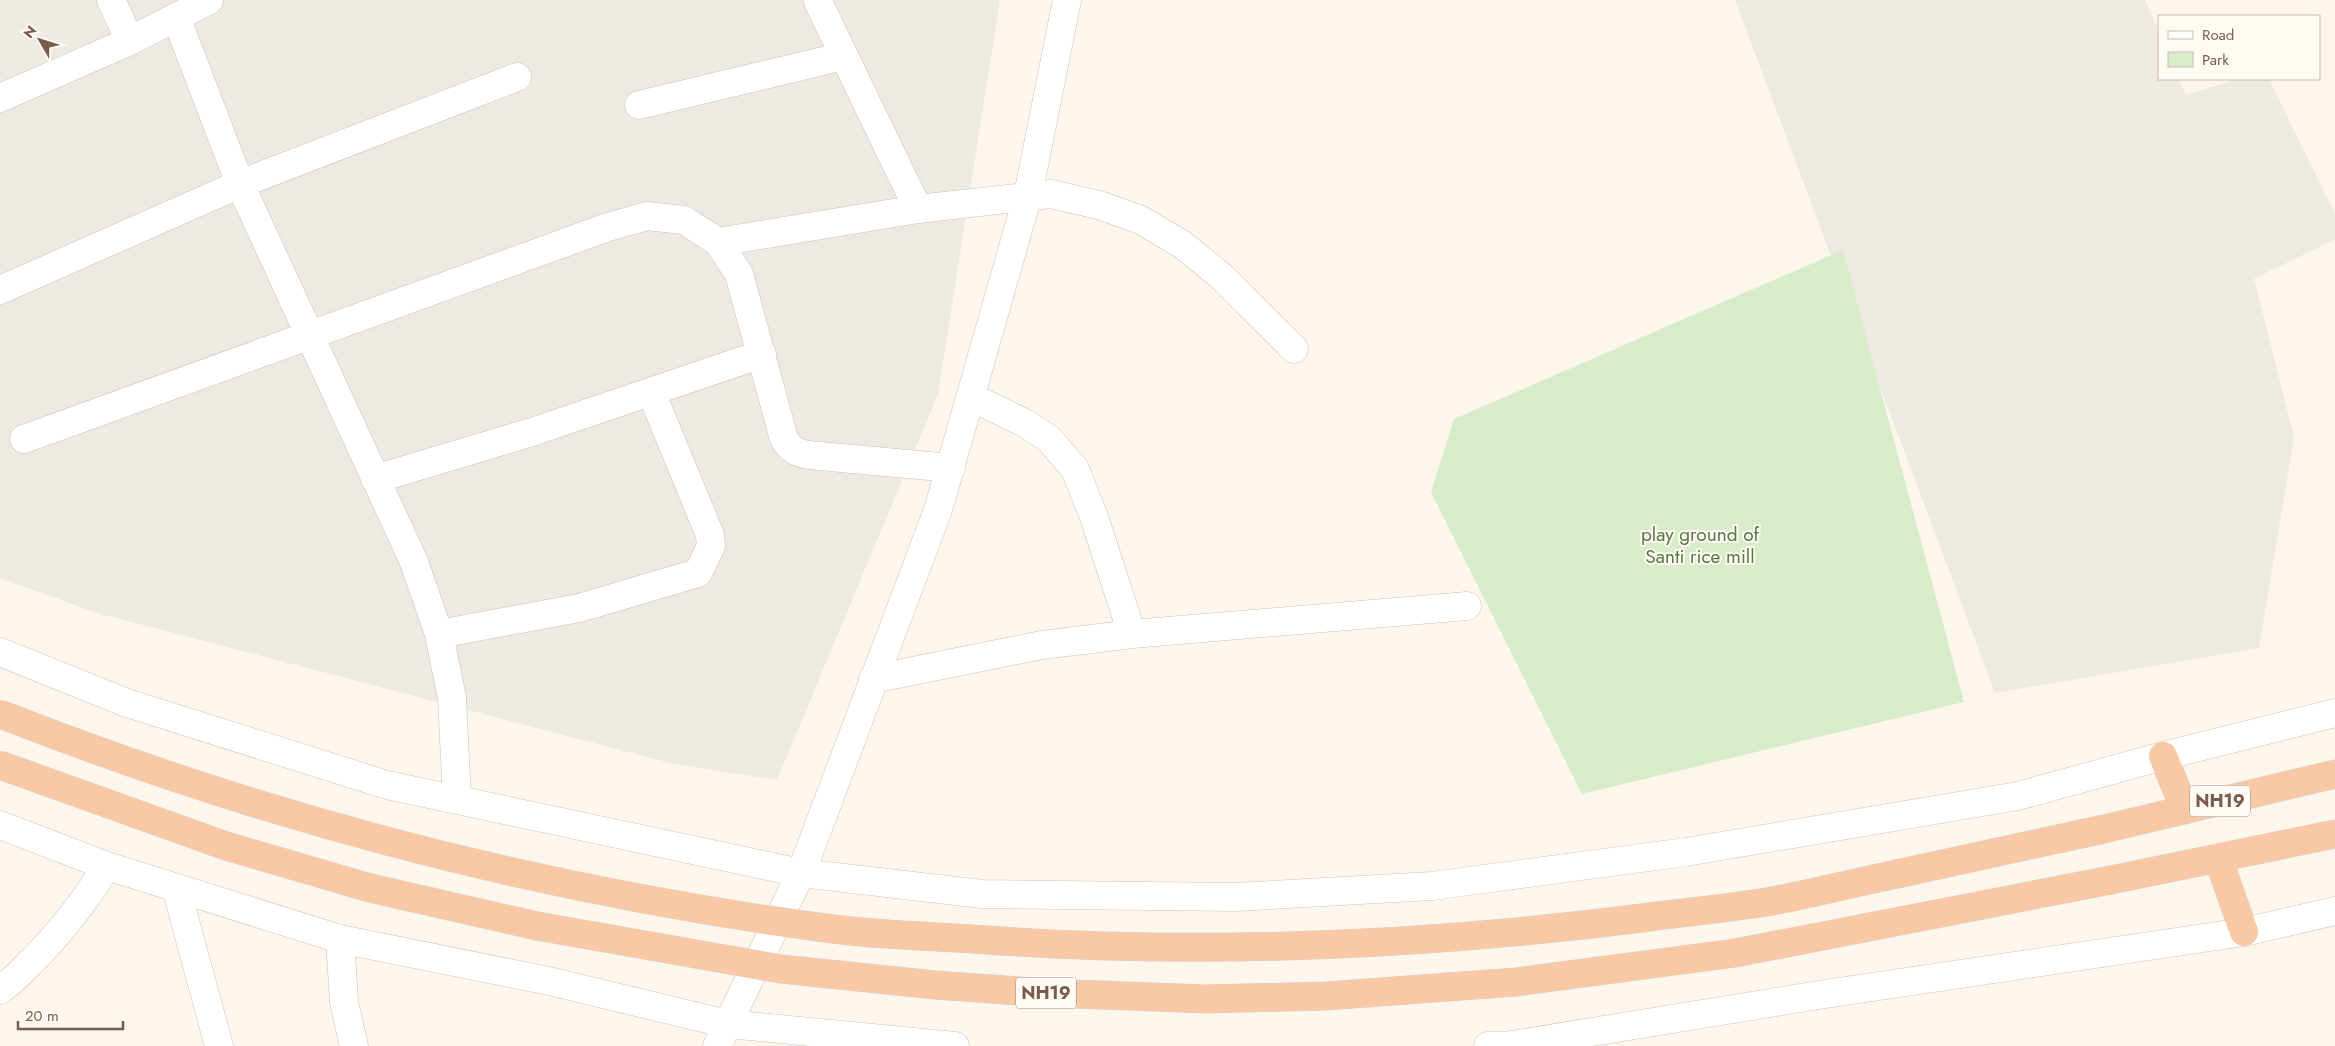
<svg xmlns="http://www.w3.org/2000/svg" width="2335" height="1046" font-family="Jost,sans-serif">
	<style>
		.industrial { fill: #efe9e4 }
		.green { fill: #d8ecc9 }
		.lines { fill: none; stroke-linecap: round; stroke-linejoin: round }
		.minor-casing { stroke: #d1beb0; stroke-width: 29 }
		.tertiary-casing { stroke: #d1beb0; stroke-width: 29 }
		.secondary-casing { stroke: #d6c0b0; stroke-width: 29 }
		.trunk-casing { stroke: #dad1cd; stroke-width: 29 }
		.minor { stroke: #fff; stroke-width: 28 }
		.tertiary { stroke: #fff; stroke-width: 28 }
		.secondary { stroke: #fff; stroke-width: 28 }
		.trunk { stroke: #f9c8a4; stroke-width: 28 }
		.trunk-bridge-casing { stroke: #dad1cd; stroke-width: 29; stroke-linecap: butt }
		.trunk-bridge { stroke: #f9c8a4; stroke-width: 28 }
		.labels { text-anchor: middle; stroke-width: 4; stroke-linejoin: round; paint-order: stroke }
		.shield { fill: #fffaf3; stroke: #a28b7f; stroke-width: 1 }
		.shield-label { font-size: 18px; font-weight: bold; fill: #7a5c4d }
		.park-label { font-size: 19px; fill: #537a41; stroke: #fffaf3 }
	</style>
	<rect width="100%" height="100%" fill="#fdf6ec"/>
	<path class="industrial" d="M0,0h1000l-62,394 -161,386 -107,-17 -573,-150 -97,-35z
		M1735,0h410l14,31v48h20l7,16 51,-16h32l66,135v25l-81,40 40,158 -35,211 -264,45z"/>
	<path class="green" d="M1843,250l121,452 -382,92 -151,-302 23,-73z"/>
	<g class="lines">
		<g class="minor-casing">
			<path id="minor" d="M111,0l19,41
				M818,2l100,207
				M176,17l64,167 174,378 25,72 13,64 5,101
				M0,98l130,-57 79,-41
				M639,105l205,-49
				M718,242l200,-33 133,-15 48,11 42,15 42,25 39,32 72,72
				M0,290l240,-106 277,-107
				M971,397l54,26 24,16 26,30 19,48 38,117
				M24,439l584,-212 39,-11 37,4 34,22 21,32 45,165c7,11 13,14 25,16l142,13
				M375,479l157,-47 230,-78
				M439,634l140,-26 119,-35 13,-27 -1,-11 -59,-143
				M873,679l169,-34 90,-11 335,-28
				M176,888l43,158
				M340,939l4,63 10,44
				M0,990c12,-8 22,-19 32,-29 29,-29 53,-60 75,-95"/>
		</g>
		<g class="tertiary-casing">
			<path id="tertiary" d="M717,1046l84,-173 137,-363 90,-315 39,-195"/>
		</g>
		<g class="secondary-casing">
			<path id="secondary" d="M0,652l127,51 260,82 414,88 181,21 254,3 196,-11 254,-34 332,-56 145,-40 172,-43
				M0,825l107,41 233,73 209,42 179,43 227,22
				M1488,1046h18l319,-52 419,-62 91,-21"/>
		</g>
		<g class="trunk-casing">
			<path id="trunk" d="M2163,756l22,54
				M2104,829l231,-55
				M2218,858l26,74
				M2111,880l224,-46"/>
		</g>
		<use href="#minor" class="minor"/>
		<use href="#tertiary" class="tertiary"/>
		<use href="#secondary" class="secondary"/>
		<use href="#trunk" class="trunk"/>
		<g class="trunk-bridge-casing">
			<path id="trunk-bridge" d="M0,714c268,105 548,178 833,215 46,6 93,7 140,10 226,17 452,7 677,-22 39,-5 78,-9 117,-15 39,-7 78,-17 116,-25 74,-16 148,-32 221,-48
				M0,765l226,81 144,42 167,38 244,43 154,16 113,8 158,6 120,-3 190,-14 219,-29 376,-73"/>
		</g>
		<use href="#trunk-bridge" class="trunk-bridge"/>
	</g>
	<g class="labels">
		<g class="shield">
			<rect x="2190" y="785.5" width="60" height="31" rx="4"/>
			<rect x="1016" y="977.5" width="60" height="31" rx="4"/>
		</g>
		<g class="shield-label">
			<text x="2220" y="807">NH19</text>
			<text x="1046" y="999">NH19</text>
		</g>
		<g class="park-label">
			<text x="1700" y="541">play ground of<tspan x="1700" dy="22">Santi rice mill</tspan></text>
		</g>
	</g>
	<rect x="2158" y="15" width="162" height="65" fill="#fffaf3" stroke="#cabbb1"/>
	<rect x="2168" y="31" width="25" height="8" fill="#ffffff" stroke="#cabbb1"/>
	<text x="2202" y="40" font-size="15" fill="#7a5c4d">Road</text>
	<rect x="2168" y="52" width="25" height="15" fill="#d8ecc9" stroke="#cabbb1"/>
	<text x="2202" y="65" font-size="15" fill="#7a5c4d">Park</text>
	<g transform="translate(40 40) rotate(309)" stroke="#fffaf3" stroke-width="4" paint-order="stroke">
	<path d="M0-4L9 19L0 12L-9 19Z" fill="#7a5c4d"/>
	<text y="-8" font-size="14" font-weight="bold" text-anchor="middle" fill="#7a5c4d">N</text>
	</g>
	<path d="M18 1021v8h105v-8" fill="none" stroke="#7a5c4d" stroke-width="2.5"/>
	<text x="25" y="1021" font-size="15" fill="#7a5c4d" stroke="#fffaf3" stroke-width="4" paint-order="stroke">20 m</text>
</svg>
